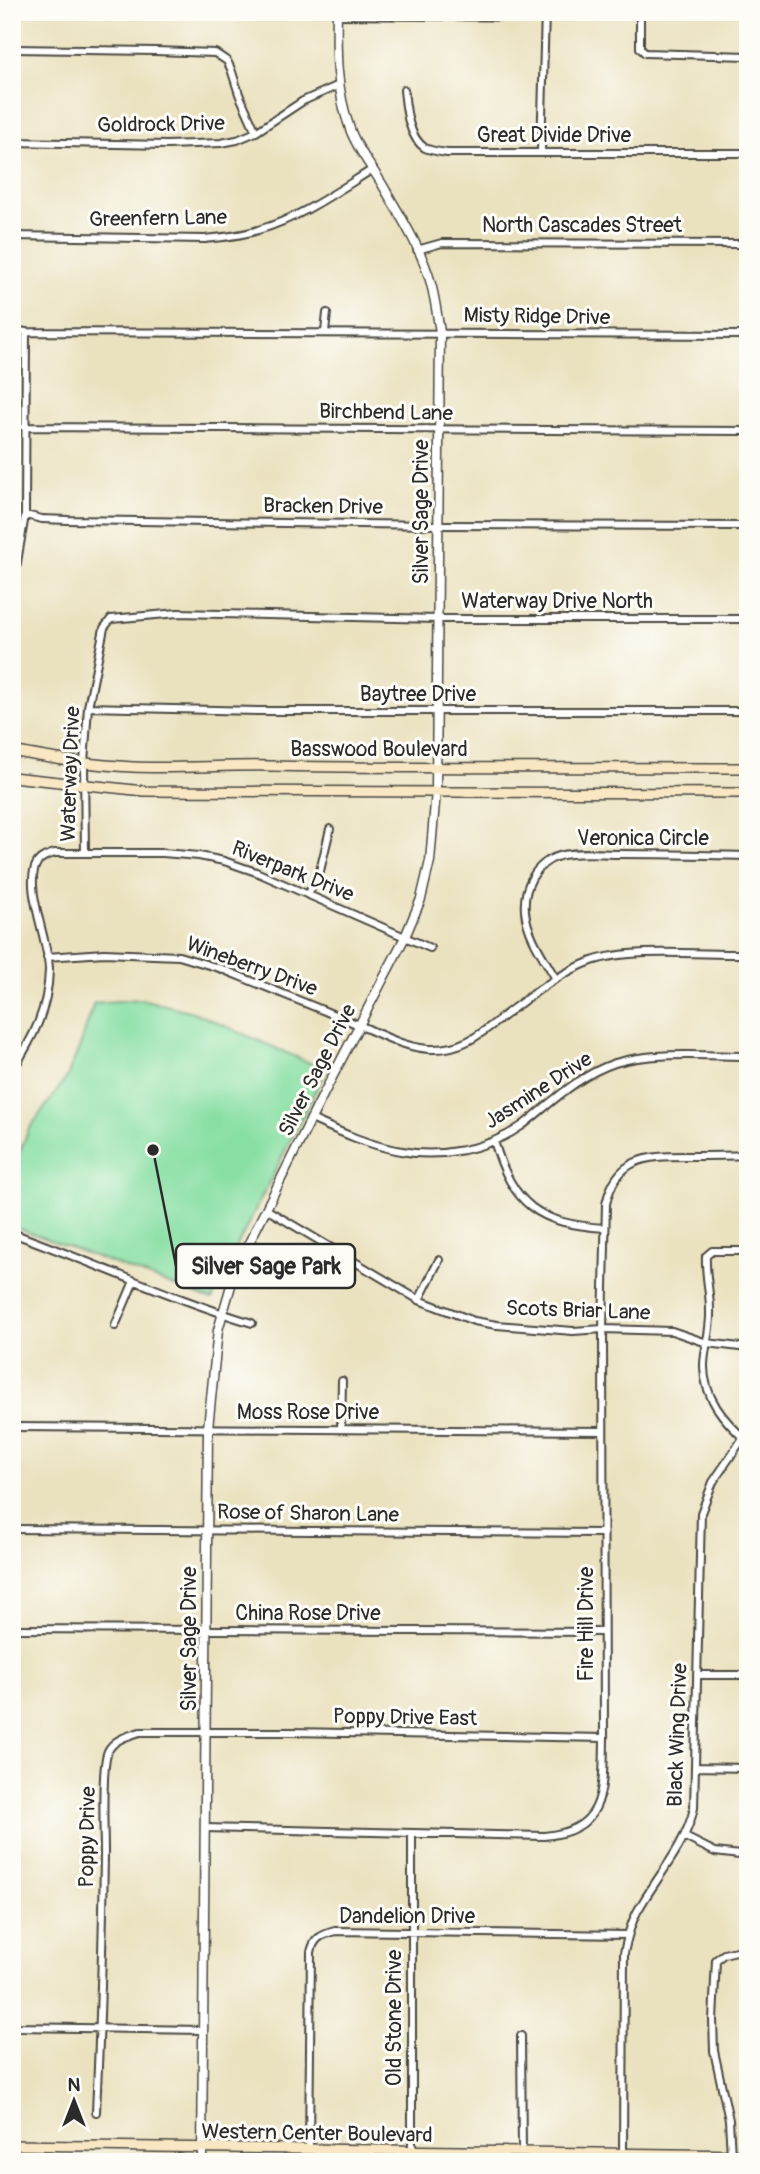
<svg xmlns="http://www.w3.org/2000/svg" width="760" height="2174" font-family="Pangolin,sans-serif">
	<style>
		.green { fill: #87dfa3; stroke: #598567; stroke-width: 2 }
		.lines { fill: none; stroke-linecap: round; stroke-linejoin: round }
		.minor-casing { stroke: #484641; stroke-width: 10 }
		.tertiary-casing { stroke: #484641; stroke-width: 11 }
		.secondary-casing { stroke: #484641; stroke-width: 12 }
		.minor { stroke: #fff; stroke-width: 6 }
		.tertiary { stroke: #fff; stroke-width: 8 }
		.secondary { stroke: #f9e7c3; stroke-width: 9 }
		.labels { text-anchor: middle; stroke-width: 6; stroke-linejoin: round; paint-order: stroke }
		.street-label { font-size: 21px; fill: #2b2b2b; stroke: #fdfcf7 }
		.leader { fill: none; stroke: #2b2b2b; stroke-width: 2.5 }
		.callout-dot { fill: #2b2b2b; stroke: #fdfcf7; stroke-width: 2.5 }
		.callout { fill: #fdfcf7; stroke: #2b2b2b; stroke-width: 2.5 }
		.callout-label { font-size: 23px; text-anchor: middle; font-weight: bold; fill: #2b2b2b }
	</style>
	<rect width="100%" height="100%" fill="#fdfcf7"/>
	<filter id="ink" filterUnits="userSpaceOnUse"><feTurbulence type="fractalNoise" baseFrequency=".0143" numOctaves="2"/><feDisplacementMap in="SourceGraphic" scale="14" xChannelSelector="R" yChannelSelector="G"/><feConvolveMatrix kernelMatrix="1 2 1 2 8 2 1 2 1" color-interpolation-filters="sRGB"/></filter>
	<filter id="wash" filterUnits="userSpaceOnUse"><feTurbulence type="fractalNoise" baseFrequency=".00686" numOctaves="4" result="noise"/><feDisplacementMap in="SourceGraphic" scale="28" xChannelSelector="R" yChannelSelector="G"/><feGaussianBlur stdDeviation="1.57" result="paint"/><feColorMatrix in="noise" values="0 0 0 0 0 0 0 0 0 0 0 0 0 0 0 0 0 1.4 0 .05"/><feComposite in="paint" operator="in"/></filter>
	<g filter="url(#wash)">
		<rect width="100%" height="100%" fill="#eae1be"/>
		<path class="green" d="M141,999l52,13 133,58 -88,174 -26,56 -200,-74v-56l17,-41 38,-52 13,-31 14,-43z"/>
	</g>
	<g filter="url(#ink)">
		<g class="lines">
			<g class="minor-casing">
				<path id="minor" d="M640,12v36l5,5 103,3
					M337,15l208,2
					M12,49l143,2 60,2 12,8 4,8 8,25 17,38
					M404,90c2,18 4,47 21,58 7,3 15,4 22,5h301
					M12,142l155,3 54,-2 16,-3 19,-8 47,-31 36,-16
					M541,151l4,-139
					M12,236l193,3c18,-2 36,-3 53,-9 42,-12 78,-38 115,-61
					M417,250l25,-7 306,1
					M12,330l14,2 722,3
					M325,332l2,-19
					M24,427l724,4
					M25,515l17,4 26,1 370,5 310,1
					M12,592l13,-77 1,-183
					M88,707l169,4h491
					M85,853l-1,-90 4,-56 16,-79 7,-9 67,-6 260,6h310
					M308,895l12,-24 10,-42
					M47,957l57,-4 75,3 43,13 137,56c23,10 44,22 70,24 38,2 58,-21 85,-41 24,-18 50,-37 78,-47 41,-14 111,-6 156,-7
					M556,979c-12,-21 -29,-44 -31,-68 -2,-23 10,-48 34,-55 16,-5 42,-2 59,-2 43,0 87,1 130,2
					M12,1071c21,-33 36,-61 37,-101 0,-29 -26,-84 -12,-107 4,-6 11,-8 18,-10h108l36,3 25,5 32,11 174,76
					M311,1119c27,12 55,25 85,31 42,9 92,0 127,-25 29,-23 56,-50 92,-62 36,-12 94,-7 133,-7
					M494,1141c19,64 44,83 111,87
					M266,1209l153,91 55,21 23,4 76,6 30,-2 69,2 35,12 41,5
					M12,1233c80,29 158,65 240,90
					M748,1251h-36l-6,5c-1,18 4,36 4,54 1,18 -5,36 -6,54 -1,33 20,57 44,78
					M419,1300l20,-40
					M115,1326l19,-45
					M12,1427l591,4
					M341,1429l1,-48
					M12,1529l591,4
					M12,1629l591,3
					M697,1675h51
					M695,1767l53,1
					M205,1828l339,8c63,-5 59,-48 60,-98l-1,-409 3,-125c10,-46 39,-48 80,-48 21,0 41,0 62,-1
					M685,1837l30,15 33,4
					M12,2024l4,3 187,3
					M521,2036l1,117
					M96,2112c4,-86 7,-173 8,-259 0,-20 -3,-87 4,-102 6,-12 20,-15 32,-19h151l313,6
					M309,2149l2,-197c3,-14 10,-17 24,-21l293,4
					M623,2154l1,-201c3,-14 6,-28 13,-41 19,-35 48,-64 57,-104l7,-295 12,-31 30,-44
					M731,2155l-2,-35 -15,-69 -1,-31 3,-60 8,-6 24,-6
					M412,2162v-329"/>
			</g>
			<g class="tertiary-casing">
				<path id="tertiary" d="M202,2162l6,-734 10,-98 14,-48 11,-27 82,-164 80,-154 16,-38 9,-38 6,-70 4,-459c-3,-17 -5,-35 -10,-52 -10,-34 -31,-66 -48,-96 -11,-18 -25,-35 -32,-55 -14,-39 -14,-77 -13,-117"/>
			</g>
			<g class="secondary-casing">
				<path id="secondary" d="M12,751c40,8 80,14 121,16 46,2 92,-2 138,-1 159,3 318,1 477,2
					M12,777l132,14 604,2
					M12,2145l736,10"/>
			</g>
			<use href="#minor" class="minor"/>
			<use href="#tertiary" class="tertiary"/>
			<use href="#secondary" class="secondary"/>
		</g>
	</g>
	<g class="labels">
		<g class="street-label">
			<text transform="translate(161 124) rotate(-1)" y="7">Goldrock Drive</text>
			<text x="554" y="142">Great Divide Drive</text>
			<text transform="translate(158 218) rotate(-1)" y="7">Greenfern Lane</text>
			<text x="582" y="232">North Cascades Street</text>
			<text transform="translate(537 316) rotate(1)" y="7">Misty Ridge Drive</text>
			<text transform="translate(386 412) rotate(1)" y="7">Birchbend Lane</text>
			<text transform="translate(323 506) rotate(1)" y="7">Bracken Drive</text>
			<text transform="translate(421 512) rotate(-90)" y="7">Silver Sage Drive</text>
			<text x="557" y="608">Waterway Drive North</text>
			<text x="418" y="701">Baytree Drive</text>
			<text x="379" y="756">Basswood Boulevard</text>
			<text transform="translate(70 774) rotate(-88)" y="7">Waterway Drive</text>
			<text x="643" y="845">Veronica Circle</text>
			<text transform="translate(293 871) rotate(22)" y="7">Riverpark Drive</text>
			<text transform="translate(252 966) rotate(20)" y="7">Wineberry Drive</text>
			<text transform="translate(317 1070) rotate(-63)" y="7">Silver Sage Drive</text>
			<text transform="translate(538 1090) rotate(-33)" y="7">Jasmine Drive</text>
			<text transform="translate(578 1310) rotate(2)" y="7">Scots Briar Lane</text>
			<text x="308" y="1419">Moss Rose Drive</text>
			<text transform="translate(308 1513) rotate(1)" y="7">Rose of Sharon Lane</text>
			<text x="308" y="1620">China Rose Drive</text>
			<text transform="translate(586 1624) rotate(-90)" y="7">Fire Hill Drive</text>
			<text transform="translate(189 1639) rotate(-90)" y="7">Silver Sage Drive</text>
			<text transform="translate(405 1717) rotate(1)" y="7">Poppy Drive East</text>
			<text transform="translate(677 1735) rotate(-88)" y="7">Black Wing Drive</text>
			<text transform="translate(87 1837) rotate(-89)" y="7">Poppy Drive</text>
			<text x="407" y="1923">Dandelion Drive</text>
			<text transform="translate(394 2018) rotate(-90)" y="7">Old Stone Drive</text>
			<text transform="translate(317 2133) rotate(1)" y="7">Western Center Boulevard</text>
		</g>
	</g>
	<path class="leader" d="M153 1150L176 1266"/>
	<circle class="callout-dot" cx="153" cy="1150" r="7"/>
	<rect class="callout" x="176" y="1244" width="179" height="44" rx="7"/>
	<g class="callout-label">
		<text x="266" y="1274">Silver Sage Park</text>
	</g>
	<rect width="760" height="2174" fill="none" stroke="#fdfcf7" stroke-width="42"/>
	<g transform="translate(74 2101)" stroke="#fdfcf7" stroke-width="5" paint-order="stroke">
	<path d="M0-5L12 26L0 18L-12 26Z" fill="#2b2b2b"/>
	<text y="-10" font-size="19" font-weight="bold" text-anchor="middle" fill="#2b2b2b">N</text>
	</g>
</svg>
